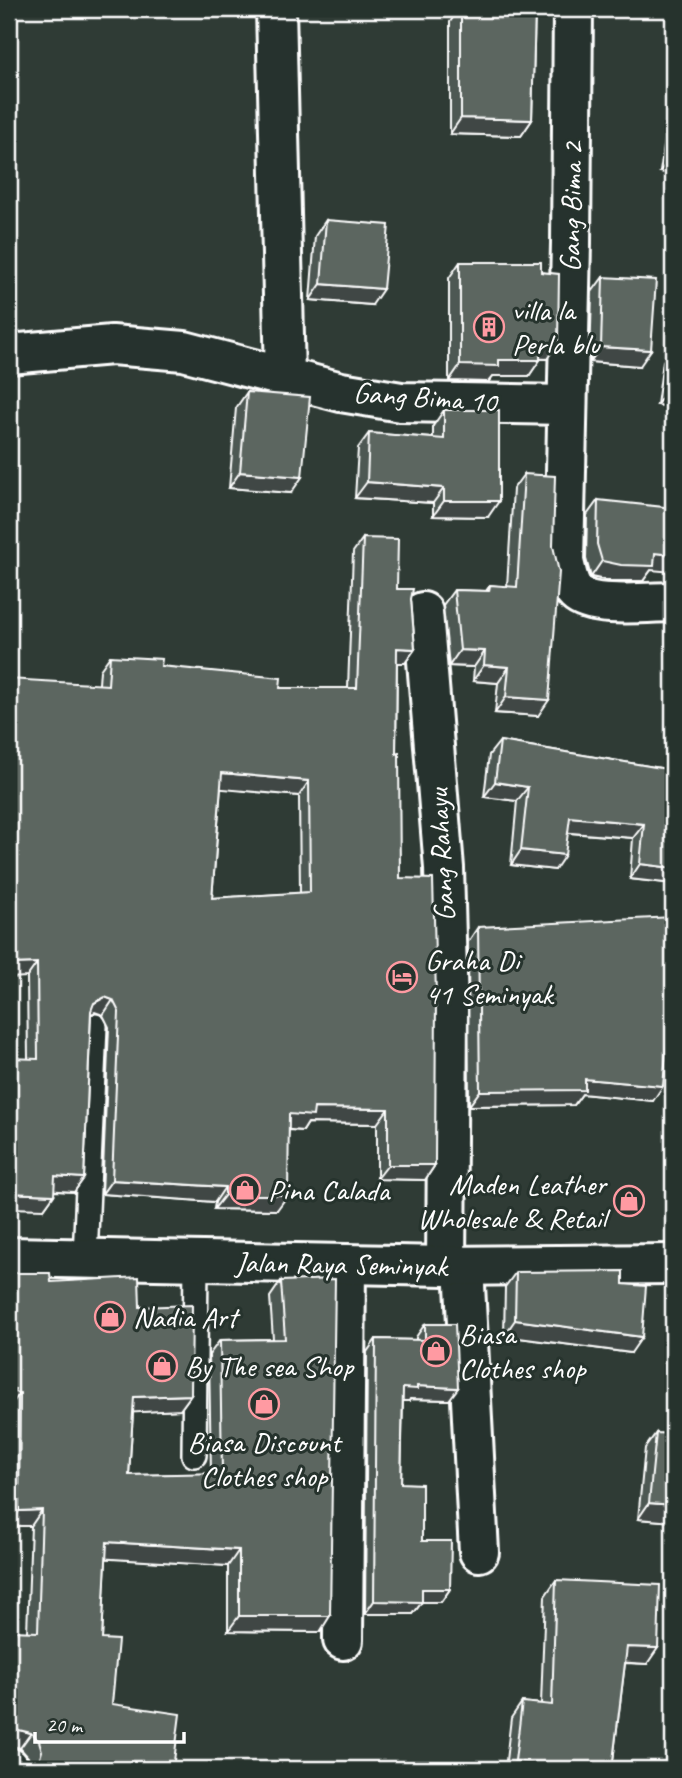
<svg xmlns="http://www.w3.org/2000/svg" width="682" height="1778" font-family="Caveat,sans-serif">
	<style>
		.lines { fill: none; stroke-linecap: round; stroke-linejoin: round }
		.service-casing { stroke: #fff; stroke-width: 28 }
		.minor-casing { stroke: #fff; stroke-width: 44 }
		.secondary-casing { stroke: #fff; stroke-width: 44 }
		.service { stroke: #26332d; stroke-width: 23 }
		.minor { stroke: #26332d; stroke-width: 38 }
		.secondary { stroke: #26332d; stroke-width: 38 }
		.wall { fill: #4e5853; stroke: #fff; stroke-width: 2; fill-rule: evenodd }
		.shaded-wall { fill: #404744; stroke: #fff; stroke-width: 2 }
		.building { fill: #5b6661; stroke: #fff; stroke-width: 2; fill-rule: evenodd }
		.labels { text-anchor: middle; stroke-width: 6; stroke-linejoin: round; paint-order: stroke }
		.street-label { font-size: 30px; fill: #fff; stroke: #26332d }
		.poi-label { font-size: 30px; fill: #fff; stroke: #26332d; text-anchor: start }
	</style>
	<rect width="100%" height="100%" fill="#2f3b35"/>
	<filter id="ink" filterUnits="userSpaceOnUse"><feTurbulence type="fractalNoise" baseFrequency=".0143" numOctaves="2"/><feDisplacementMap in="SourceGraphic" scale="14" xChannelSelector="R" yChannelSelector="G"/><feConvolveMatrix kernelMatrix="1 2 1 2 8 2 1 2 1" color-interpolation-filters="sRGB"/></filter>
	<g filter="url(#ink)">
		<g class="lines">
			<g class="service-casing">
				<path id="service" d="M85,1258l10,-232
					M194,1455l2,-194"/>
			</g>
			<g class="minor-casing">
				<path id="minor" d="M276,9l9,368
					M573,9l-2,234 -7,319c3,10 4,23 12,31 16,16 75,9 97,9
					M9,354l103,-9 72,6 157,41 60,10 165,3
					M423,612l21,256 4,142 -2,256
					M464,1266l15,286
					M343,1640l3,-376
					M9,1767v2"/>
			</g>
			<g class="secondary-casing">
				<path id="secondary" d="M9,1257l437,9 227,-2"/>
			</g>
			<use href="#service" class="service"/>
			<use href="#minor" class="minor"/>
			<use href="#secondary" class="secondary"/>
		</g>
		<path class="wall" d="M459,9h76l-3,111 -11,16 -71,-2v-112z
			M673,107v67l-13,-2 9,-59z
			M326,220l46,85 -62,-5 5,-64z
			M460,262l81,10 6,87h-7l-11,17h-36l-5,6 -39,-1v-103z
			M603,277l37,89 -50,-4 2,-70z
			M673,346v61l-16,-2 6,-44z
			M247,392l44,101 -62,-5 7,-80z
			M444,410l44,107 -55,-1v-13l-78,-5 3,-50 11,-15 64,5v-12z
			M524,474l14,242 -43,-3 3,-30 -25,-2 1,-14 -25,-1 -6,-61 11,-15 32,1 4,-6 17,2 6,-98z
			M598,500l53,70 -8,11h-33l-19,-4 -5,-18 1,-44z
			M363,538l34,51 14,10 4,50 -10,14h-8l-1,91 4,124 35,287 -10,15 -48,-1v-55l-69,-1 -5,8 -14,-1 -12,80 -63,-1 1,-7 -113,-8 7,-167 -6,-12 -8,-3 -4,2 -7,164 -10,14 -20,-1v4l-10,14 -16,-151 -1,-81 72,-293 1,-14 10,-14 51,10 119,22h68l5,-136zM221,788l78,8 1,97 -88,5z
			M500,741l173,29v114l-43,-5 3,-41 -65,-5 -13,37 -44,-5 6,-64 -33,-4 5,-42z
			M478,927l193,70 -18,104 -71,-7 -8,11 -105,1 -1,-164z
			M516,1272l107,12 8,69 -127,-17 1,-49z
			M12,1273l128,34 51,88 -11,15 -47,2 -4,63 82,-1 -2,-119 11,-15 53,-1 -3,-42 11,-16 39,351 -92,-1v-65l-122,-8 -4,81 10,65 61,65h-143l1,-2 -3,-10 -8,-9 -11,-3v-114l18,1 4,-106h-22v-248z
			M425,1324l24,76 -39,-1 -1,2h-6l-2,82 21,58 28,48 -9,13h-19l-9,12h-48l2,-262 9,-13 40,1v-3z
			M656,1433l17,89 -35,-3 7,-71z
			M556,1580l91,84 -22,-1 -13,106h-107l6,-51 11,-16 19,2 4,-108z"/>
		<path class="shaded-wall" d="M461,118l71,2 -11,16 -71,-2z
			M671,156h2v18l-13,-2z
			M321,284l62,5 -11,16 -62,-5z
			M540,342l18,1 -11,16 -18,-1z
			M601,347l50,3 -11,16 -50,-4z
			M499,360h41l-11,16h-36l-5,6 -39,-1 11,-16z
			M667,390l6,1v16l-16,-2z
			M240,472l62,5 -11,16 -62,-5z
			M367,482l77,6 -11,15 -78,-5z
			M444,501h55l-11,16 -55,-1z
			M655,553l18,2v17l-22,-2 -8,11h-33l-19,-4 11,-16z
			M397,648l18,1 -10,14h-18z
			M460,650l25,1 -11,16 -25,-1z
			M484,665l25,2 -11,16 -25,-2z
			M506,697l43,3 -11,16 -43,-3z
			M222,773l87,8 -10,15 -87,-8z
			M495,782l33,5 -11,14 -33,-4z
			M570,817l74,7 -11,14 -74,-6z
			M521,850l44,5 -10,15 -44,-5z
			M640,864l33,4v16l-43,-5z
			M37,963l-10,14 -18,1v-14z
			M673,981v16l-11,-1z
			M105,997l8,3 -10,15 -8,-3 -11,6 10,-15z
			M585,1079l78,7 -10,15 -71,-7 -8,11 -105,1 11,-15z
			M314,1108l74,1 -11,15 -69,-1 -5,8 -24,-2 10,-15z
			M388,1165h47l-10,15 -48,-1z
			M55,1176l29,2 -10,14 -29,-2z
			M112,1180l113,7 -10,15 -113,-8z
			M9,1193l45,2 -10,14 -35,-1z
			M225,1195h63l-11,15 -63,-1z
			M515,1320l127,17 -11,16 -127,-17z
			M417,1386l41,2 -9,12 -39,-1 -1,2h-15l9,-13z
			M9,1388l6,1 -6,8z
			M14,1392l6,1 -11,15v-7z
			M191,1395l-11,15 -57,3 11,-16z
			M649,1503l24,2v17l-35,-3z
			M42,1510l-11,16h-22l10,-15z
			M107,1542l132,8 -11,16 -132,-8z
			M422,1589h28l-9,13h-19l-9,12h-48l9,-13z
			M239,1616h91l-10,16 -92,-1z
			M627,1647l31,1 -11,16 -31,-2z
			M19,1730l12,3 -11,15 -11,-3v-12z
			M515,1761l61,8h-67z"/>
		<path class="building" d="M461,9h74l-3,111 -71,-2z
			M673,138v18h-2z
			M326,220l63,5 -6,64 -62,-5z
			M460,262h81v10l18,2 -1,69 -18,-1v18h-41v6l-39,-1z
			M603,277l53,3 -5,70 -50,-3z
			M673,346v45l-6,-1z
			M247,392l63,5 -8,80 -62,-5z
			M444,410h55v91h-55v-13l-77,-6 2,-49 75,6z
			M524,474l31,2 -2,70 6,26 -10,128 -43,-3 3,-30 -25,-2 1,-14 -25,-1 -6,-60 35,1 1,-6 27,2z
			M598,500l75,8v47l-18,-2 -1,13 -33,-1 -19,-4 -5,-17z
			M363,538l35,1 -1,50h16l-2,10 4,50 -18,-1 -1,106 3,-1 1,125 33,1 3,117 -1,169h-47v-56l-74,-1 -1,8 -24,-2 -1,81h-63v-8l-113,-7 7,-168 -6,-12 -8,-3 -11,6 -3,8 -7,167 -29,-2 -1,19 -45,-2v-135l29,1 -1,-96 -28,1v-285l99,6 2,-29 52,3 -1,7 120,12 -1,10h77zM222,773l87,8 1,111 -98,6z
			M500,741l173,29v98l-33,-4 4,-40 -74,-7 -5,38 -44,-5 7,-63 -33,-5z
			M673,917v64l-10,105 -78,-7v11l-105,1 -2,-164z
			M623,1271v13l23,2 -4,51 -127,-17 1,-48z
			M12,1273h38l1,9 88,-5 1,30 52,-2 -1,90 -57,2 -5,78 93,-2 -2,-133 65,-1 -4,-58 54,-2 -5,337h-91v-66l-132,-8 -5,97 16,1 -6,64 68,10 -7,55h-139l4,-4 4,-14 -3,-10 -8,-8 -12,-3 -10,3v-102l29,1 4,-122 -23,1 1,-118 -6,-1 1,-3 -6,-1v-55h5z
			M425,1324h30l3,64 -41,-2v3l-14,-1 -2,95 21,1v57h29l-1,48h-28v13l-48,-1 2,-262 49,1z
			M656,1433l17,1v71l-24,-2z
			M556,1580l104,5 -2,63 -31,-1 -15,122h-36l-61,-8 7,-59 30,3z"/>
	</g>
	<defs>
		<g id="building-ring" transform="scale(1.575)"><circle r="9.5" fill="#26332d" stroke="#ff9aa2" stroke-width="1.5"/><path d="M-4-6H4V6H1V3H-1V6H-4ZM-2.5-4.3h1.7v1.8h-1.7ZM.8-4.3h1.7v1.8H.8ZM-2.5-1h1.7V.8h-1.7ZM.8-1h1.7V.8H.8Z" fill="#ff9aa2"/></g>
		<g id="hotel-ring" transform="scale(1.575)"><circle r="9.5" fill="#26332d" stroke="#ff9aa2" stroke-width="1.5"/><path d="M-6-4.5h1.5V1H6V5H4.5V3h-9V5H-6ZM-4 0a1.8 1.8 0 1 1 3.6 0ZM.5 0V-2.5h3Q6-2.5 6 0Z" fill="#ff9aa2"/></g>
		<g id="shop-ring" transform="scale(1.575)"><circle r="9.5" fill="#26332d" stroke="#ff9aa2" stroke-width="1.5"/><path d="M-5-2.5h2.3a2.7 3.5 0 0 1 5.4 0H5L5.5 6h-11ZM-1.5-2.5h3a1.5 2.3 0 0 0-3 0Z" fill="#ff9aa2"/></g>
	</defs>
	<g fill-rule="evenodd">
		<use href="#building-ring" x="489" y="327"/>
		<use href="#hotel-ring" x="402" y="977"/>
		<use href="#shop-ring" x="245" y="1190"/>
		<use href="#shop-ring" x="629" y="1201"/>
		<use href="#shop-ring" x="110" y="1317"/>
		<use href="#shop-ring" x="436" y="1351"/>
		<use href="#shop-ring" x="162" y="1366"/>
		<use href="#shop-ring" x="264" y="1404"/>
	</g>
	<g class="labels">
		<g class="street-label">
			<text transform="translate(571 207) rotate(-89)" y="10">Gang Bima 2</text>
			<text transform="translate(425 397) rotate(4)" y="10">Gang Bima 10</text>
			<text transform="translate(441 855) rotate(-93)" y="10">Gang Rahayu</text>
			<text transform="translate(341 1264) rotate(1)" y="10">Jalan Raya Seminyak</text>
		</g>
		<g class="poi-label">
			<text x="512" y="320">villa la<tspan x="512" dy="34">Perla blu</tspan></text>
			<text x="425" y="970">Graha Di<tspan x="425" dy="34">41 Seminyak</tspan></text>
			<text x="606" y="1194" text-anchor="end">Maden Leather<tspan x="606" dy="34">Wholesale &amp; Retail</tspan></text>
			<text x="268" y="1200">Pina Calada</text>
			<text x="133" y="1327">Nadia Art</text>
			<text x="459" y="1344">Biasa<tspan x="459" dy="34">Clothes shop</tspan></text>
			<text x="185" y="1376">By The sea Shop</text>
			<text x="264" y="1452" text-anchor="middle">Biasa Discount<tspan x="264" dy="34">Clothes shop</tspan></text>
		</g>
	</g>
	<rect width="682" height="1778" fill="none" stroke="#26332d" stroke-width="35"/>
	<rect x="18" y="18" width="647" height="1743" fill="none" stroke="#fff" stroke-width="2.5" filter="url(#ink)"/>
	<path d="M35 1732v10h149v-10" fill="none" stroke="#ffffff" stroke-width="3.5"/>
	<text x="46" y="1732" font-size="21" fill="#ffffff" stroke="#26332d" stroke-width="5" paint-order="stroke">20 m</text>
</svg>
